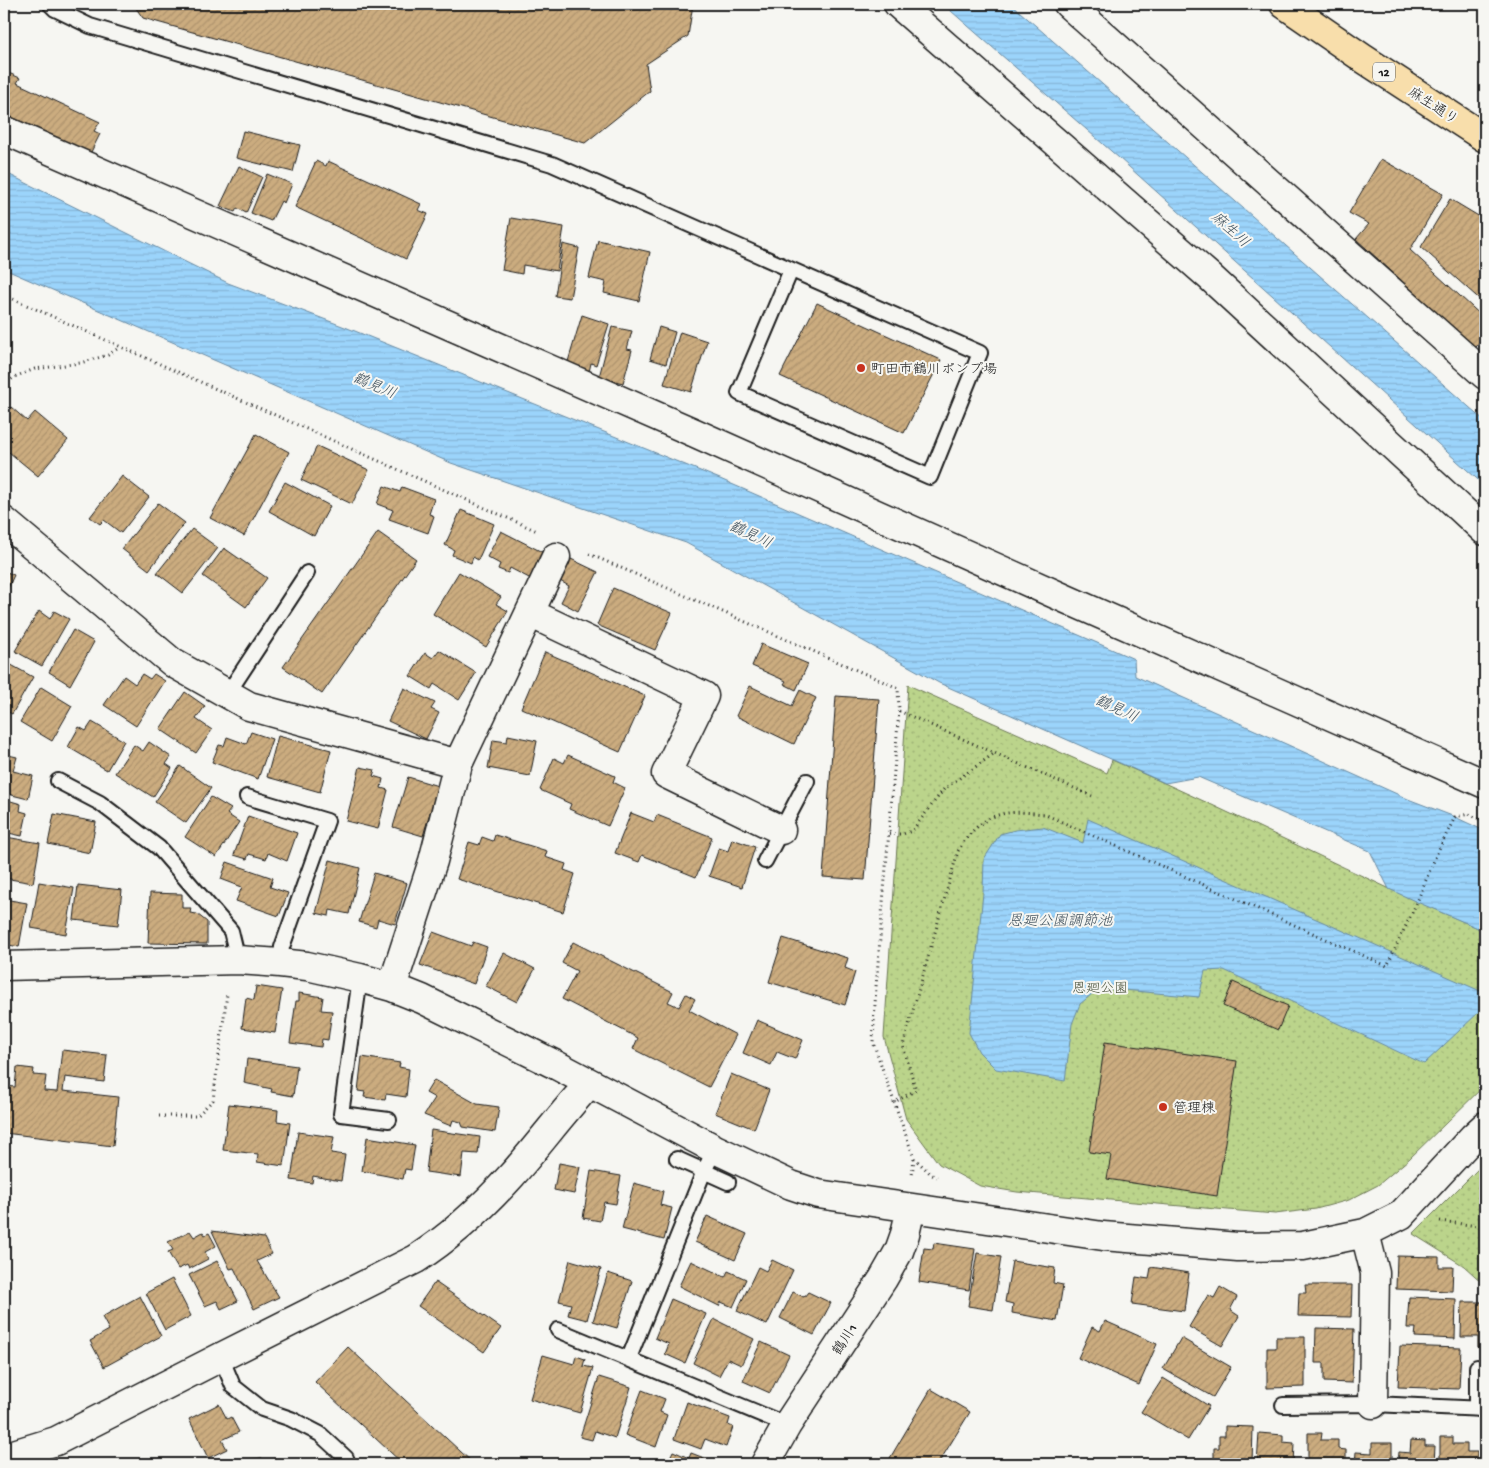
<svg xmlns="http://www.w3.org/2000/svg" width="1489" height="1468" font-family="'Gochi Hand','Klee One',sans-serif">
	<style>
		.park { fill: url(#park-dots); stroke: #6c7854 }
		.water { fill: url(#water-rules); stroke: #688aa2 }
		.building { fill: url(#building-hatch); stroke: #1c1c1c }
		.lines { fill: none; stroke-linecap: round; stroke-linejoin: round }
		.service-casing { stroke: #1c1c1c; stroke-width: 18 }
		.minor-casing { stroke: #1c1c1c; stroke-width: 31 }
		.primary-casing { stroke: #1c1c1c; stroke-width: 31 }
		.path { stroke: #1c1c1c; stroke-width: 3; stroke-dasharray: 1 4; stroke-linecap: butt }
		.service { stroke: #f6f6f2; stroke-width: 14 }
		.minor { stroke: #f6f6f2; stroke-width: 28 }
		.primary { stroke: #f8deab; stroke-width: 28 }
		.poi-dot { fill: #c8321e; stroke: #f6f6f2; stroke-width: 2 }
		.labels { text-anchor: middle; stroke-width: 4; stroke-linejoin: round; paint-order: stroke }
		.shield { fill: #f6f6f2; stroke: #5d5d5c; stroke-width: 1 }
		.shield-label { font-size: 12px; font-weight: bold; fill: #1c1c1c }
		.street-label { font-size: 14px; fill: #1c1c1c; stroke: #f6f6f2 }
		.poi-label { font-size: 14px; fill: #1c1c1c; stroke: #f6f6f2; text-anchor: start }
		.park-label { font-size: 14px; fill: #4c533d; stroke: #f6f6f2 }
		.water-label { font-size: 15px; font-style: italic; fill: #42535f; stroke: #f6f6f2 }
	</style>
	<defs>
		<pattern id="park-dots" width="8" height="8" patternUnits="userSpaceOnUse" patternTransform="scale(1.25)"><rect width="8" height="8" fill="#bbd48b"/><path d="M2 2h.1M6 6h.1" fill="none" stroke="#a0b577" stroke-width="1.8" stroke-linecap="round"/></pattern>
		<pattern id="water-rules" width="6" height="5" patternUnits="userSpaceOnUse" patternTransform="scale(1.25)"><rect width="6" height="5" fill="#9bd4fb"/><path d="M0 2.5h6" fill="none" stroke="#85b5d7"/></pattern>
		<pattern id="building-hatch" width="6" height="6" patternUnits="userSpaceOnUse" patternTransform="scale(1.25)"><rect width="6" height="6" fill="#cbac7f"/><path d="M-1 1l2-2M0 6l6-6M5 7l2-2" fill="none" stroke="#ae936d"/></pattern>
	</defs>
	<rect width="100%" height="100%" fill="#f6f6f2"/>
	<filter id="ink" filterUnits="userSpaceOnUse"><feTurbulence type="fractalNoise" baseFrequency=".02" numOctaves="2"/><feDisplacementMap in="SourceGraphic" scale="10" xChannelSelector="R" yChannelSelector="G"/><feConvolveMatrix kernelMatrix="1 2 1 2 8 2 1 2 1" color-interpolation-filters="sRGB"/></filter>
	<g filter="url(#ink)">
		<path class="park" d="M908,685l199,88 5,-13c126,54 247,118 373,171v154l-76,74 -31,26 -29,15 -33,9 -41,5 -258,-22 -37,-6 -41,-22 -33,-45 -22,-82z
			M1485,1162v123l-21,-19 -51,-32z"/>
		<path class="water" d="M943,4h68l474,417v65l-366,-328z
			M4,172l224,111 117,44 375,152 414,180 1,17 273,123 47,18 30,14v100l-68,-29 -28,-13 -19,-38 -172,-74 -33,6 -226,-100 -253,-140 -235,-80 -447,-194z
			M1088,819l397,174v8l-6,11 -55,52 -200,-94 -19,1 -6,26 -86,-8 -21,5 -12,10 -8,20 -7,57 -69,-12 -17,-17 -10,-19 14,-140 1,-34 16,-25 15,-4 28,-3 40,16z"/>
		<path class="building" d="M133,4h560l-5,32 -42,28 4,27 -65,52 -442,-125z
			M4,71l16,7 -3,5 83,39 -6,9 6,3 -10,20 -86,-38z
			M243,131l57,14 -7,27 -57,-14z
			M1381,159l62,35 -33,56 75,69v19l-10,10 -119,-109 13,-15 -20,-11z
			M316,161l10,5 2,-5 93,43 -3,6 10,4 -22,45 -111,-52z
			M239,166l23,11 -16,36 -9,-5 -2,4 -15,-6z
			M267,174l25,10 -8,19 -3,-2 -10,20 -20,-8z
			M1450,199l35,21v84l-64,-57z
			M511,218l53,9 -7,44 -34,-6 -1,9 -20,-4z
			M598,240l52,12 -11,49 -35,-8 2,-11 -17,-4z
			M563,244l16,4 -9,50 -15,-2z
			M817,303l124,57 -37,73 -124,-57z
			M582,315l27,9 -13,41 -5,-2 -2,9 -22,-7z
			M612,327l20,4 -5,18 5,1 -9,33 -24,-6z
			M659,327l16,5 -9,32 -16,-5z
			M680,332l27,9 -16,51 -27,-8z
			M11,407l16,14 8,-9 33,28 -30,36 -34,-28v-33z
			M256,434l33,18 -45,84 -34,-18z
			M317,446l52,24 -17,34 -51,-24z
			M122,476l27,21 -28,36 -17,-13 -4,4 -10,-7z
			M285,482l45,24 -16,30 -45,-25z
			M384,486l16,6 2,-5 32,12 -5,15 5,2 -6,17 -39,-14 4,-9 -16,-6z
			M158,503l27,20 -36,47 -27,-21z
			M461,510l33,14 -16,36 -5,-3 -2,6 -19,-8 2,-5 -9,-5z
			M192,529l26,19 -35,45 -26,-20z
			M501,531l43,22 -13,26 -21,-11 -2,5 -10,-4 2,-5 -13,-7z
			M378,532l38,27 -94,135 -39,-27z
			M224,548l43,30 -21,29 -43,-31z
			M571,559l27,13 -20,39 -17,-9 8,-16 -9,-5z
			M4,571l10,4 -10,22z
			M459,572l42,25 -5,7 12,7 -22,36 -53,-33z
			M613,588l59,25 -17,37 -58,-25z
			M39,611l11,8 4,-8 15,8 -27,47 -27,-15z
			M73,630l21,12 -24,43 -21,-13z
			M761,644l47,20 -12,26 -12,-6 2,-3 -34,-15z
			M439,650l37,23 -17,27 -25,-16 -3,5 -21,-13 15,-23 8,5z
			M545,652l100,44 -25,56 -99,-44z
			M4,661l29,16 -21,37 -8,-4z
			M142,674l8,5 4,-5 11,7 -29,45 -32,-21 20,-29 11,8z
			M750,686l42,20 8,-16 16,8 -22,46 -58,-28z
			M41,687l31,19 -20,35 -32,-19z
			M404,688l31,15 -4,6 8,4 -13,26 -38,-18z
			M185,692l20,14 -9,13 16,11 -16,23 -36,-24z
			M836,696l43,3 -14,181 -42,-3z
			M92,722l32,19 -17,29 -39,-23 11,-20 7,4z
			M251,732l21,7 -14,40 -46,-17 7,-17 5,1 3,-9 19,7z
			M508,735l29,6 -7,35 -42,-8 5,-28 14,2z
			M278,736l53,14 -11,42 -53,-15z
			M149,742l22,15 -5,7 6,4 -19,29 -38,-24 19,-28 9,6z
			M4,754l13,3 -4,14 20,5 -5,23 -24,-6z
			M568,755l47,21 -2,6 12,6 -17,38 -39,-17 2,-5 -31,-14 14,-32 10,5z
			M180,766l31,22 -25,35 -31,-21z
			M360,767l15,3 -2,6 10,3 -2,9 7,2 -10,39 -32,-8z
			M408,777l30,9 -15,50 -30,-9z
			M211,797l20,12 -4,5 12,8 -23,35 -31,-20z
			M4,799l17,5 -1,7 7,2 -5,23 -18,-4z
			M631,813l23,9 3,-7 55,22 -16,40 -54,-22 -3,7 -24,-9z
			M54,814l42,8 -6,31 -42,-9z
			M248,816l49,17 -10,28 -19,-8 -2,6 -17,-5 -2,5 -13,-4z
			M495,835l52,16 -2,6 21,7 -2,6 11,4 -12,38 -106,-33 12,-37 10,3 3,-8 11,4z
			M6,837l34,6 -7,40 -29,-5v-30z
			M732,839l23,8 -13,40 -33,-11 10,-28 9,3z
			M330,860l30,8 -11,46 -19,-4 -1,6 -13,-3z
			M227,862l46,16 -3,9 18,6 -9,23 -43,-15 6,-14 -21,-8z
			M374,873l33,10 -12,41 -17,-5 -2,8 -17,-5z
			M39,882l35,6 -8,46 -35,-6z
			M78,885l44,5 -4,35 -44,-5z
			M150,893l32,1v14h9l-1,5 7,1 10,8v22l-59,-1z
			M4,899l23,4 -8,44 -15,-3z
			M433,932l38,14 2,-4 14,5 -13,37 -54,-19z
			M783,938l65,20 -3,10 10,4 -10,33 -76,-23z
			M573,942l100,50 -5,10 11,5 7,-13 9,5 -6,11 47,25 -27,52 -76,-38 5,-11 -76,-39 15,-28 -15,-8z
			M504,953l31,16 -18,33 -31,-16z
			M1233,982l55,24 -10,24 -55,-24z
			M256,986l26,4 -7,43 -33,-5 4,-30 8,2z
			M299,993l24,4 -2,13 11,1 -4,29 -6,-1 -1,8 -31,-4 6,-42h3z
			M757,1020l46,20 -8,19 -18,-7 -6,13 -28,-12z
			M1105,1042l132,19 -20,135 -110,-17 4,-24 -22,-3z
			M62,1050l45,5 -3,27 -39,-5 -2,14 55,6 -5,49 -109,-13v-47l11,1 2,-20 17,2 -1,6 13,1 -2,15 13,1z
			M362,1057l38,6 -1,4 10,2 -3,28 -20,-3 -1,6 -21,-3 1,-5 -7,-1z
			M247,1059l50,7 -4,30 -22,-4 1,-3 -28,-6z
			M731,1074l38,16 -15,39 -39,-16z
			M434,1080l43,24 22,3 -4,25 -32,-5 -2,-5 -8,-2 -2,6 -27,-11 11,-17 -9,-5z
			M229,1104l49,6 -1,11 13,2 -6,43 -27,-4 1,-8 -35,-4z
			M431,1130l49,7 -2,17 -14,-1 -3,24 -35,-5z
			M298,1132l36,5 -3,16 14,2 -4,26 -28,-5 -1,7 -21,-3z
			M367,1137l48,8 -4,25 -6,-1 -2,10 -41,-8z
			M559,1163l21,4 -6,27 -20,-4z
			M591,1171l30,5 -5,28 -12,-2 -4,19 -17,-3z
			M634,1183l29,8 -3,14 12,3 -8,32 -42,-11z
			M707,1216l40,18 -12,26 -40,-18z
			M190,1231l4,6 9,-5 2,3 4,-2 7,13 -11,6 3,7 -19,10 -2,-4 -9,4 -10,-17 5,-2 -5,-8z
			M212,1231l52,7 8,16 -15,7 22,36 -25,12 -20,-41 -4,1z
			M934,1243l41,6 -6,41 -50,-8 5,-34 9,1z
			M977,1253l24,4 -8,53 -25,-4z
			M1397,1256l42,1v10h14l-1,24 -56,-2z
			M570,1260l31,9 -14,51 -19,-5 3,-11 -12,-3z
			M772,1260l21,10 -26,55 -30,-14 21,-44 8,4z
			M217,1261l21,40 -17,8 -4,-8 -12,5 -16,-31z
			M691,1261l34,16 3,-6 18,8 -13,28 -12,-5 -2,4 -40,-20z
			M1012,1261l43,7 -2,15 10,2 -6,36 -45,-8 1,-9 -8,-2z
			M1151,1267l38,6 -5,38 -52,-7 4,-27 13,2z
			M608,1273l24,8 -15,47 -24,-7z
			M172,1279l19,37 -26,14 -19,-37z
			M435,1282l66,46 -17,24 -66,-46z
			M1305,1285h47l-1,32 -53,-1 1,-23h7z
			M1220,1287l17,10 -7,13 9,6 -17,30 -33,-19 19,-32 6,3z
			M793,1292l11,5 4,-5 23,11 -17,32 -34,-17z
			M140,1296l21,40 -57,31 -14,-26 19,-11 -7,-13z
			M1409,1297l47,2 -1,40 -40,-2 1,-9h-9z
			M671,1299l35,15 -21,49 -20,-9 4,-10 -14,-6z
			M1462,1302h23v45h-7v-10h-17z
			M714,1319l40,20 -13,26 -13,-6 -9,17 -26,-13z
			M1105,1321l52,23 -18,41 -61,-27 14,-31 8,4z
			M1316,1328l38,1 -2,54 -28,-1v-19h-9z
			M1276,1337h29v50l-38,1v-40h9z
			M1181,1338l50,29 -18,30 -50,-28z
			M761,1342l28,13 -19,38 -27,-12z
			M1400,1346l61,2 -2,41 -61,-2z
			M348,1347l126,117h-71l-88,-82z
			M543,1355l31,9 2,-8 9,3 -2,7 10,2 -13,45 -50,-14z
			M599,1377l32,10 -16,51 -20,-7 -3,9 -12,-3z
			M1163,1378l46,28 -21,34 -47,-28z
			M931,1389l39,23 -32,52h-37l-11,-6z
			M642,1390l23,9 -5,13 7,3 -11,32 -31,-12z
			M687,1402l43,16 -2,7 5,2 -7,20 -21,-8 -4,10 -27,-10z
			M219,1404l8,15 4,-2 8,15 -17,8 5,9 -19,9 -19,-39z
			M1225,1426l28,1 -1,37h-38v-16h5v-12h6z
			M1259,1433l24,2v7l11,1 -1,21h-36z
			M1308,1433h14l-1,7h17v9l8,1v14h-38z
			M1440,1437h13v7h14v8h10v12h-37z
			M1411,1440l14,1v5h10l-1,18h-36l1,-12 11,1z
			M1372,1443h20v21h-37l1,-12 16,1z
			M673,1451l16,7 2,-5 21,8 -1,3h-44z
			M262,1458l1,6h-25l-1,-3z
			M313,1461v3h-28z"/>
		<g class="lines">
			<g class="service-casing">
				<path id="service" d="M50,4l5,5 35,17 462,138 428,189 -50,124 -191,-84 52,-123
					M228,693l79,-120
					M58,781l42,22 59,45 72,83 7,29
					M247,797l80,24 -45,126 -2,16
					M765,861l42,-80
					M360,978l-19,136 48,6
					M677,1159l51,23
					M558,1330l229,95
					M221,1357l12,29 29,23 29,10 29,15 26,24 2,6
					M629,1358l75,-187 11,-22
					M1283,1405l90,-1 112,5
					M1477,1409v-42"/>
			</g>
			<g class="minor-casing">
				<path id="minor" d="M898,4l312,273 275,254
					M1068,4l417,371
					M4,130l691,303 371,166 419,185
					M4,521l169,142 76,43 209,58
					M530,613l174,83 -38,78 115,56
					M4,966l234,-6 42,3 27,3 53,12 32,9 30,12 134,66 159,84 76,36 27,9 285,42 135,11 65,-1 62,-13 36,-18 72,-78 12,-11
					M392,987l41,-126 25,-97 98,-207
					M1365,1233l10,40 -2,131
					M4,1457l52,-16 165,-84 195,-98c36,-23 68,-53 96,-84 26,-29 50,-62 77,-91
					M765,1464l22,-39 96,-146 16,-28 6,-17 6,-26"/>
			</g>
			<g class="primary-casing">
				<path id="primary" d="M1284,4l80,55 121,79"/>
			</g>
			<path class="path" d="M4,295l533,236
				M4,386l10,-9 21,-8 45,-6 28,-8 12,-8
				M589,554l309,134 1,23 -23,276 -3,55 41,116 -2,18
				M899,711l193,85
				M889,834h14l9,-3 32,-42 51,-36
				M893,1103l23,-13 -13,-44 55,-195c23,-38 44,-42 86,-37l343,152 30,-64 20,-49 18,-36 14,-3 16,8
				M159,1116h38l16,-16 14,-106
				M914,1158l18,17 5,2
				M1440,1221l45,6"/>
			<use href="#service" class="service"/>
			<use href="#minor" class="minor"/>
			<use href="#primary" class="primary"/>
		</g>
	</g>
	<g class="poi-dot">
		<circle cx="861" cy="368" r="5"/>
		<circle cx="1163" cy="1107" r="5"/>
	</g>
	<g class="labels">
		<rect class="shield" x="1373" y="62.5" width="22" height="19" rx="4"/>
		<g class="shield-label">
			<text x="1384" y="76">12</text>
		</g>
		<g class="street-label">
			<text transform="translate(1434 105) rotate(33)" y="5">麻生通り</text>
			<text transform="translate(844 1339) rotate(-57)" y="5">鶴川1</text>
		</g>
		<g class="poi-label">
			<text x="871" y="373">町田市鶴川ポンプ場</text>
			<text x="1173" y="1112">管理棟</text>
		</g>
		<g class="park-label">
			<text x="1100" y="992">恩廻公園</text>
		</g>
		<g class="water-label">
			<text transform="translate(1231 229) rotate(42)" y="5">麻生川</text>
			<text transform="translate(375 385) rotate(23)" y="5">鶴見川</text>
			<text transform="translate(751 534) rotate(25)" y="5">鶴見川</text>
			<text transform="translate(1117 708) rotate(25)" y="5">鶴見川</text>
			<text x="1060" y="925">恩廻公園調節池</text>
		</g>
	</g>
	<rect width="1489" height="1468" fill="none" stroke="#f6f6f2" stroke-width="20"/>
	<rect x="10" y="10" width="1469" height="1448" fill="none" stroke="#1c1c1c" stroke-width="2" filter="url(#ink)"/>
</svg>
